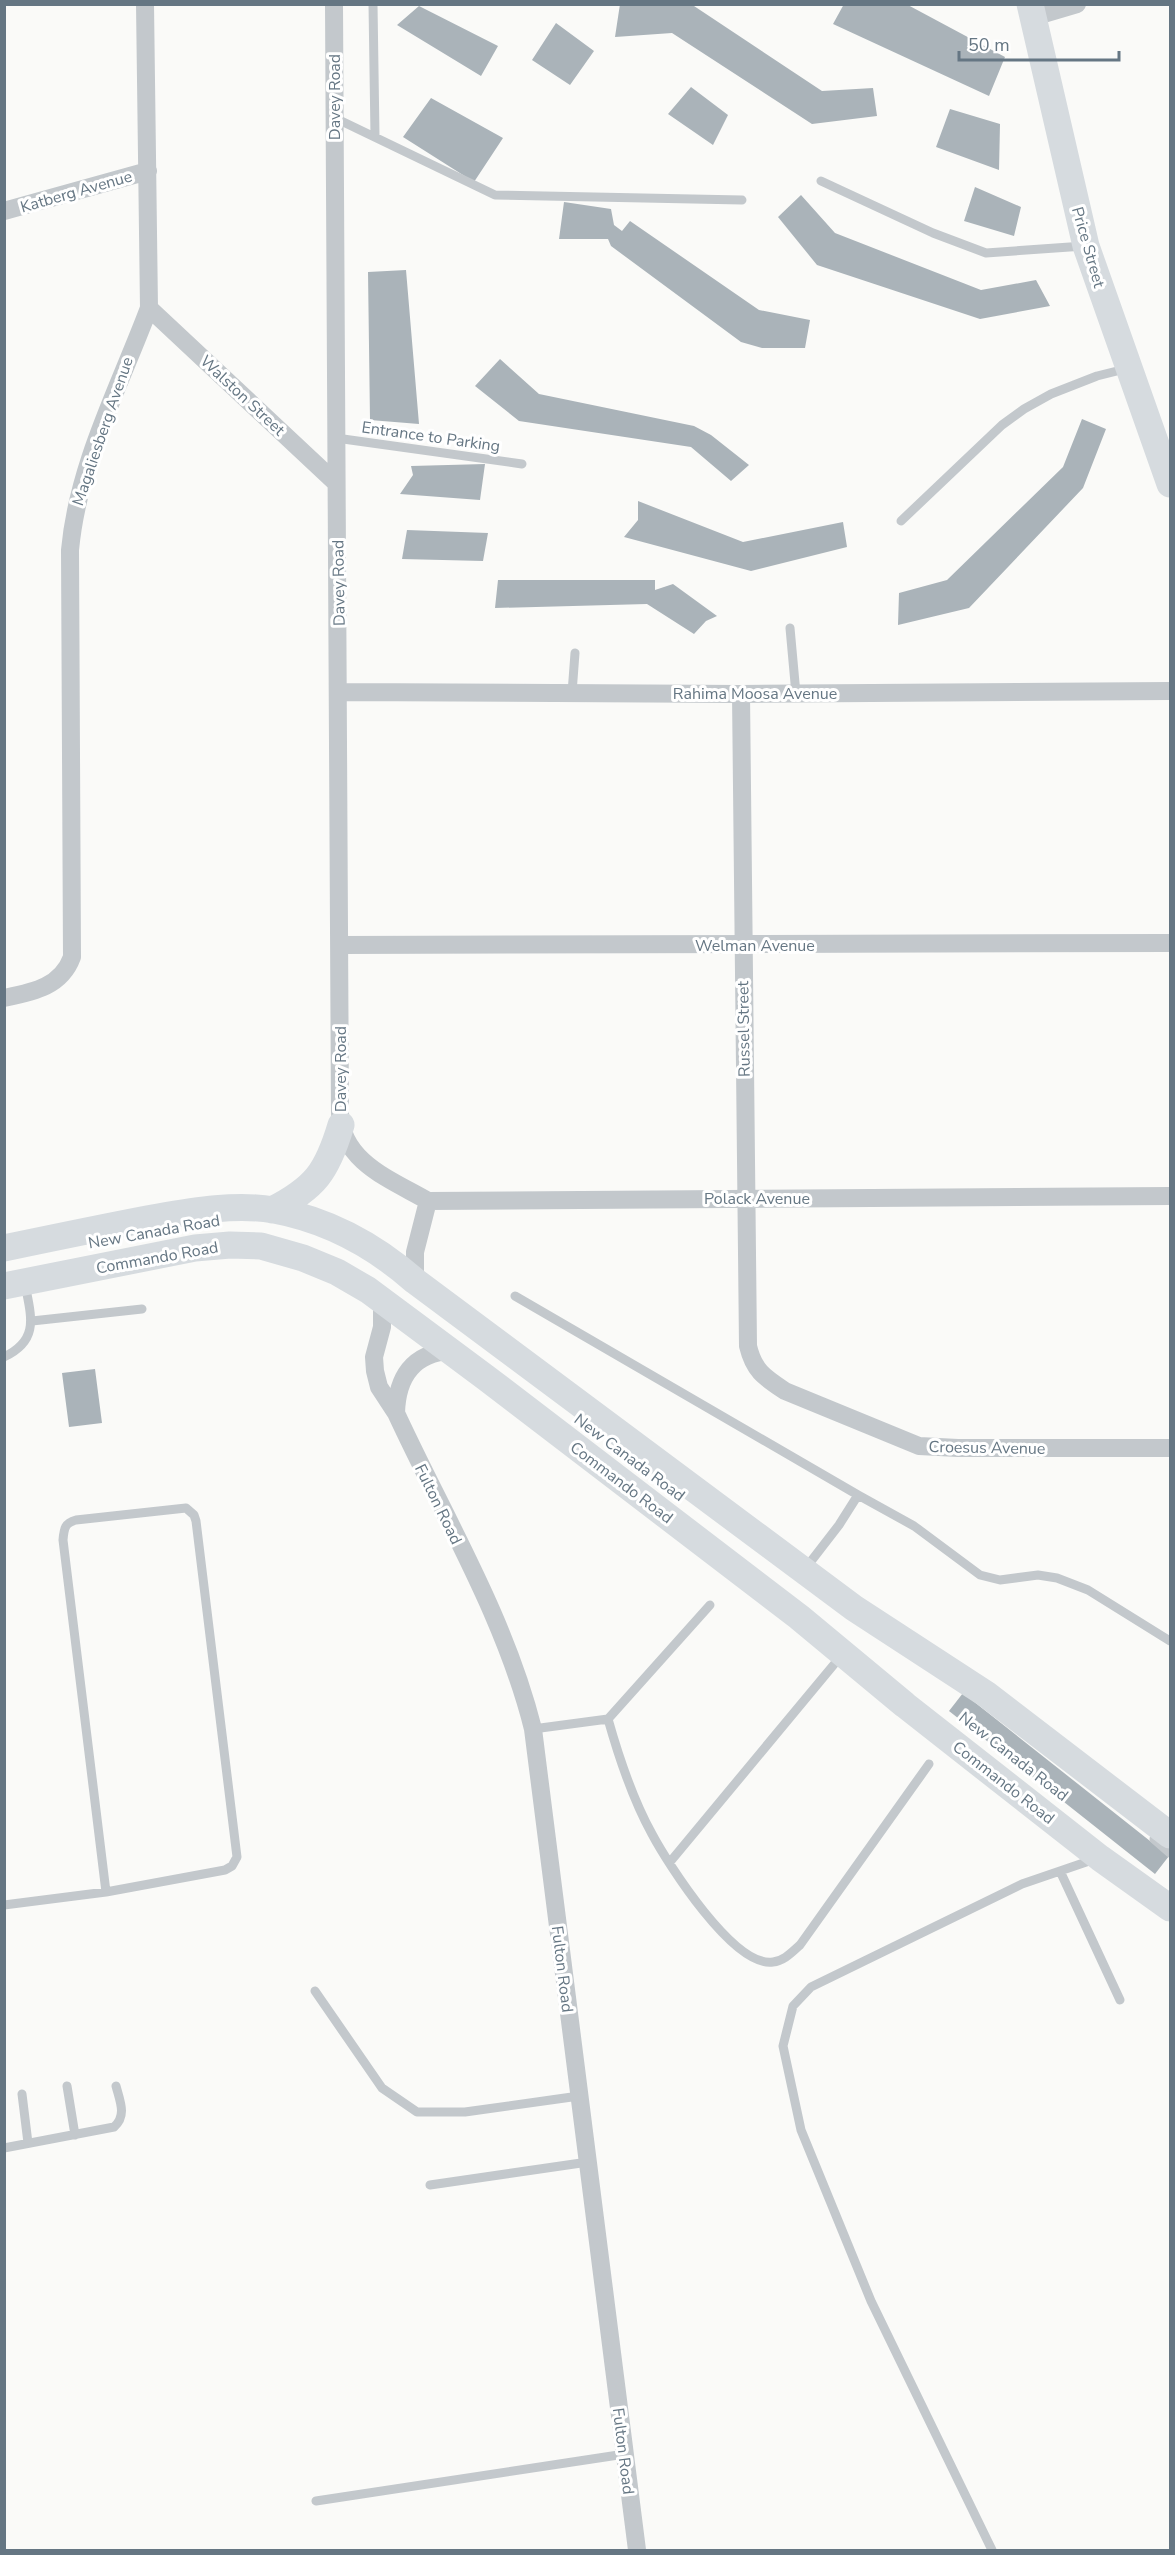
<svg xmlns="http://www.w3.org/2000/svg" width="1175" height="2555" font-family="'Nunito Sans',sans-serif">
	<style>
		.building { fill: #aab3b9 }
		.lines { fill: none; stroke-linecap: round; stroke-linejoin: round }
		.lane { stroke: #c3c8cc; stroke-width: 9 }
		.street { stroke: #c3c8cc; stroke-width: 18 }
		.secondary { stroke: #d6dbdf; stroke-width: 27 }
		.labels { text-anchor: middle; stroke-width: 6; stroke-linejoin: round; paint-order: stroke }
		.street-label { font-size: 16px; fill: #657683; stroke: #fff }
	</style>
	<rect width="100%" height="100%" fill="#fafaf8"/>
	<path class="building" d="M620,4h71l131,87 51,-3 4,28 -65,8 -140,-91 -57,4z
		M844,4h62l99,53 -16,39 -156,-72z
		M419,6l79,40 -17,30 -84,-51z
		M556,23l38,28 -24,34 -38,-25z
		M691,87l37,28 -15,30 -45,-31z
		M431,98l72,40 -29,44 -71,-45z
		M950,109l50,15 -1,46 -63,-23z
		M975,187l46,20 -7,29 -50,-15z
		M801,195l34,38 146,57 55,-10 14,26 -70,13 -163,-54 -39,-48z
		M564,202l47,7 3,16 8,6 8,-10 129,89 51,10 -5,28h-43l-21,-6 -130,-96 -3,-7h-49z
		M406,270l13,154 -49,-4 -2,-148z
		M500,359l39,35 155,32 17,9 38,30 -18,16 -40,-34 -172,-26 -44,-35z
		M1082,419l24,10 -23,59 -114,120 -71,17 1,-32 48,-13 116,-113z
		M485,464l-5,36 -80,-6 13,-19 -2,-9z
		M638,501l105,41 100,-20 4,25 -96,24 -127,-34 14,-17z
		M407,530l81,3 -5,28 -81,-2z
		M498,580h157v10l18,-6 44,32 -11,5 -12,13 -47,-30 -152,4z
		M95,1369l7,54 -33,4 -7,-54z
		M963,1693l206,163 -14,18 -206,-163z"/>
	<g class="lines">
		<path class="lane" d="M373,4l2,132
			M335,118l160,77 247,5
			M821,181l112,52 53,20 98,-7
			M336,438l186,26
			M901,521l101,-96 22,-16 27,-15 46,-18 28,-7
			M790,628l6,66
			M572,693l3,-40
			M515,1296l343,199
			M32,1321l110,-12
			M4,1357c36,-17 27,-41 21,-73
			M805,1569l34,-44 19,-30 56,31 66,49 20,5 38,-5 19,3 31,12 82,51
			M608,1719l102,-114
			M533,1729l75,-10c11,39 24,79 44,115 16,30 82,134 121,128 11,-1 19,-10 27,-17l129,-181
			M1154,1839l16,14
			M670,1862l171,-206
			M1060,1871l60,129
			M4,1905l102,-13 119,-22 7,-4 5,-9 -41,-336 -2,-6 -8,-7 -110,12c-11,3 -12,8 -13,20l43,352
			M315,1991l67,97 35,24h48l114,-16
			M67,2086l8,49
			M22,2094l6,49
			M4,2148l110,-21c13,-11 6,-26 2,-41
			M430,2185l158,-23
			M316,2501l309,-47
			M992,2550l-121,-249 -70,-171 -18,-84 10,-40 18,-19 211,-103 73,-25"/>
		<path class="street" d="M334,4l6,1109c1,49 52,67 88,88l742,-5
			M1033,17l44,-13
			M4,211l144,-40
			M149,308l187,175
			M339,692l402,2 429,-3
			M741,694l7,652c6,25 16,31 37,45l134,55 39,2h212
			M340,945l830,-2
			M4,998c29,-6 57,-11 68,-41l-2,-407c8,-86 49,-162 79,-242l-4,-304
			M415,1281v-29l13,-51
			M382,1301v26l-8,30 1,14 4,16 17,26c48,104 109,204 137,316l104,821
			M396,1413c1,-35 16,-60 54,-62"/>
		<path class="secondary" d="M1030,4l56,242 84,238
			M272,1210c43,-22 55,-38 69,-85
			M4,1248c48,-10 96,-20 143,-29 41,-7 86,-16 127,-9 54,10 100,35 141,71l439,327 132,86 184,141
			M4,1286l191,-38 35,-3 31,1 42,12 34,14 31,18 117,87 314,240 106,88 195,153 70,50"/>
	</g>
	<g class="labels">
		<g class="street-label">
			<text transform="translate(334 97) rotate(-90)" y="6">Davey Road</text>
			<text transform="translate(76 191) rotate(-16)" y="6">Katberg Avenue</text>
			<text transform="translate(1089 247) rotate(74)" y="6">Price Street</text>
			<text transform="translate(243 395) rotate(43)" y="6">Walston Street</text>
			<text transform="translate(102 431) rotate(-71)" y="6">Magaliesberg Avenue</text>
			<text transform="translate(431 436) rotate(8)" y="6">Entrance to Parking</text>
			<text transform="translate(338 583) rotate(-91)" y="6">Davey Road</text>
			<text x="755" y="699">Rahima Moosa Avenue</text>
			<text x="755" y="951">Welman Avenue</text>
			<text transform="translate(743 1029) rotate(-91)" y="6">Russel Street</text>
			<text transform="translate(340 1069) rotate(-90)" y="6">Davey Road</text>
			<text x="757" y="1204">Polack Avenue</text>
			<text transform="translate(154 1231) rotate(-10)" y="6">New Canada Road</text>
			<text transform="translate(157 1257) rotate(-10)" y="6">Commando Road</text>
			<text transform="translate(987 1447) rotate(1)" y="6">Croesus Avenue</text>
			<text transform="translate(630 1457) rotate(37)" y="6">New Canada Road</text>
			<text transform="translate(622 1482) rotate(37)" y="6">Commando Road</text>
			<text transform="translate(439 1504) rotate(64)" y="6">Fulton Road</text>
			<text transform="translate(1014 1756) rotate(38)" y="6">New Canada Road</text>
			<text transform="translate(1004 1782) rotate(38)" y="6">Commando Road</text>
			<text transform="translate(563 1969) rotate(83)" y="6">Fulton Road</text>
			<text transform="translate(624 2451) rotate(83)" y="6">Fulton Road</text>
		</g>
	</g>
	<rect width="1175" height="2555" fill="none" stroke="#657683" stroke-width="12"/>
	<path d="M959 51v9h160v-9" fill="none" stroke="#657683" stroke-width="3"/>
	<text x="968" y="51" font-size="18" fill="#657683" stroke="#ffffff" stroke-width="4.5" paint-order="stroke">50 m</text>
</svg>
